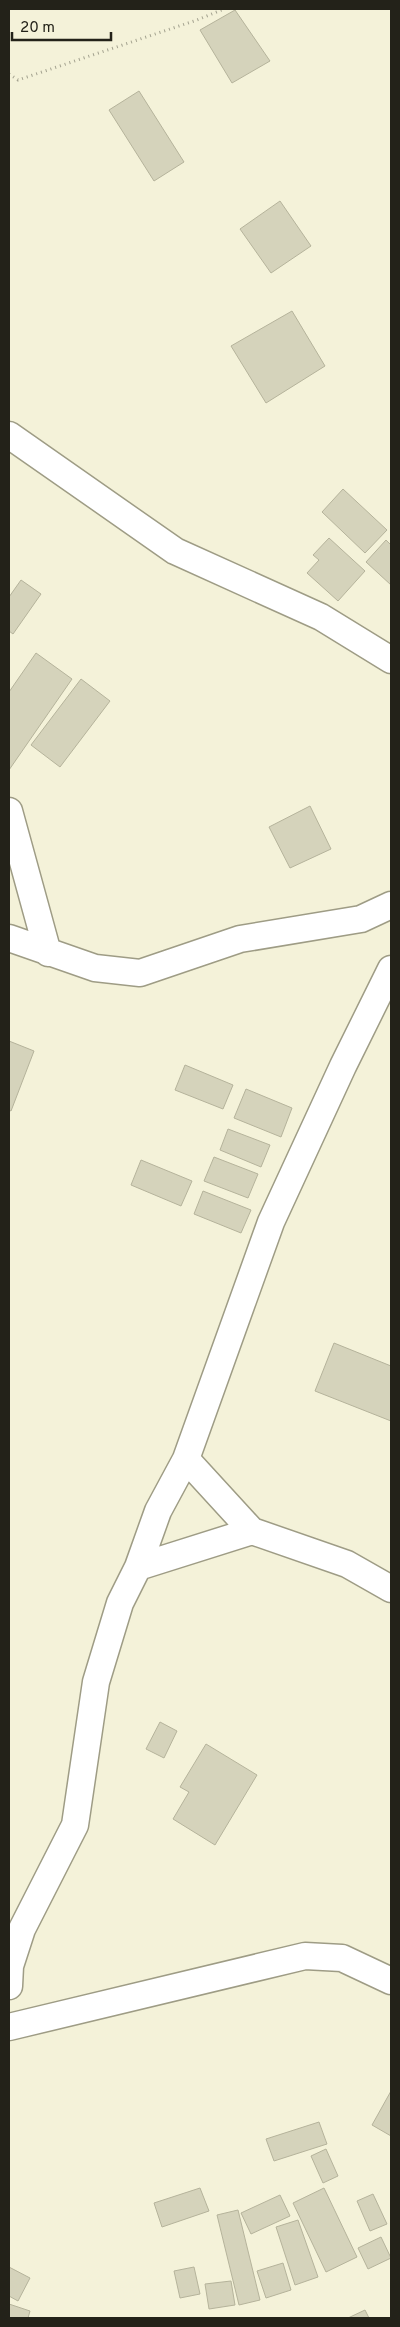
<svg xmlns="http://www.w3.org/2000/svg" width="400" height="2327" font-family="Overpass,sans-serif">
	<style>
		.building { fill: #d5d3bb; stroke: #b5b39b }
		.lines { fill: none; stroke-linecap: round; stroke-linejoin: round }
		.minor-casing { stroke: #9e9c85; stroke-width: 29 }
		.path { stroke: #a3a28f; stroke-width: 3; stroke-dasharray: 1 4; stroke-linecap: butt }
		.minor { stroke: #fff; stroke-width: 26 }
	</style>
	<rect width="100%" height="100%" fill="#f4f2d9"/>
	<path class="building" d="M235,10l35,51 -38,22 -32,-53z
		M139,91l45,71 -30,19 -45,-71z
		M280,201l31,45 -40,27 -31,-44z
		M292,311l33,55 -59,37 -35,-57z
		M343,489l44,41 -22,23 -43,-41z
		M329,538l36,33 -27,30 -31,-28 12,-13 -6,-5z
		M386,540l5,5v40l-25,-23z
		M21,580l20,14 -28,40 -4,-3v-34z
		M36,653l36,26 -63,91v-78z
		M81,679l29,22 -50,66 -29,-22z
		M310,806l21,43 -41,19 -21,-41z
		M9,1041l25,10 -23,60 -2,-1z
		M185,1065l48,20 -10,24 -48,-19z
		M246,1089l46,19 -11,29 -47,-19z
		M228,1129l42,16 -9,22 -41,-17z
		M214,1157l44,17 -10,24 -44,-17z
		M141,1160l51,21 -11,25 -50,-21z
		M203,1191l48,19 -10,23 -47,-19z
		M334,1343l57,23v55l-76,-30z
		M160,1722l17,9 -13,27 -18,-9z
		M206,1744l51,31 -42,70 -42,-26 16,-27 -9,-5z
		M391,2091v45l-19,-11z
		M319,2122l8,22 -53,17 -8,-22z
		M326,2149l12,27 -15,7 -12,-27z
		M200,2188l9,23 -47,16 -8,-24z
		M324,2188l33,69 -31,15 -33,-69z
		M373,2194l14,30 -17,7 -13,-30z
		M280,2195l10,21 -39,18 -10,-21z
		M238,2210l22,90 -21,5 -22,-90z
		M298,2220l20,57 -23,8 -19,-58z
		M381,2237l10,21 -23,11 -10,-21z
		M283,2263l8,27 -25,8 -9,-27z
		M9,2267l21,11 -12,23 -9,-5z
		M194,2267l6,27 -20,4 -6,-27z
		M231,2281l4,24 -26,4 -4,-25z
		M9,2304l21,7 -2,7h-19z
		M365,2310l4,8h-21z"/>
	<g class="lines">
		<g class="minor-casing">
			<path id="minor" d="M9,435l166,116 146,66 70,43
				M9,811l39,142
				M9,938l86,30 45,5 100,-34 121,-20 30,-14
				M186,1459l66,72
				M138,1567l114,-36 95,33 44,25
				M9,1986l1,-20 12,-37 53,-104 21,-143 24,-79 18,-36 20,-56 28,-52 85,-237 72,-156 48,-97
				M9,2027l296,-71 37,2 49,23"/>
		</g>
		<path class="path" d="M9,74l9,6 179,-60 27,-11"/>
		<use href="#minor" class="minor"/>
	</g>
	<rect width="400" height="2327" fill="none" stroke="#232219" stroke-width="20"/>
	<path d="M12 32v8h99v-8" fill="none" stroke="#232219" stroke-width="2.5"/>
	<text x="20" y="32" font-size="15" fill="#232219" stroke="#f4f2d9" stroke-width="4" paint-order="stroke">20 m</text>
</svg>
